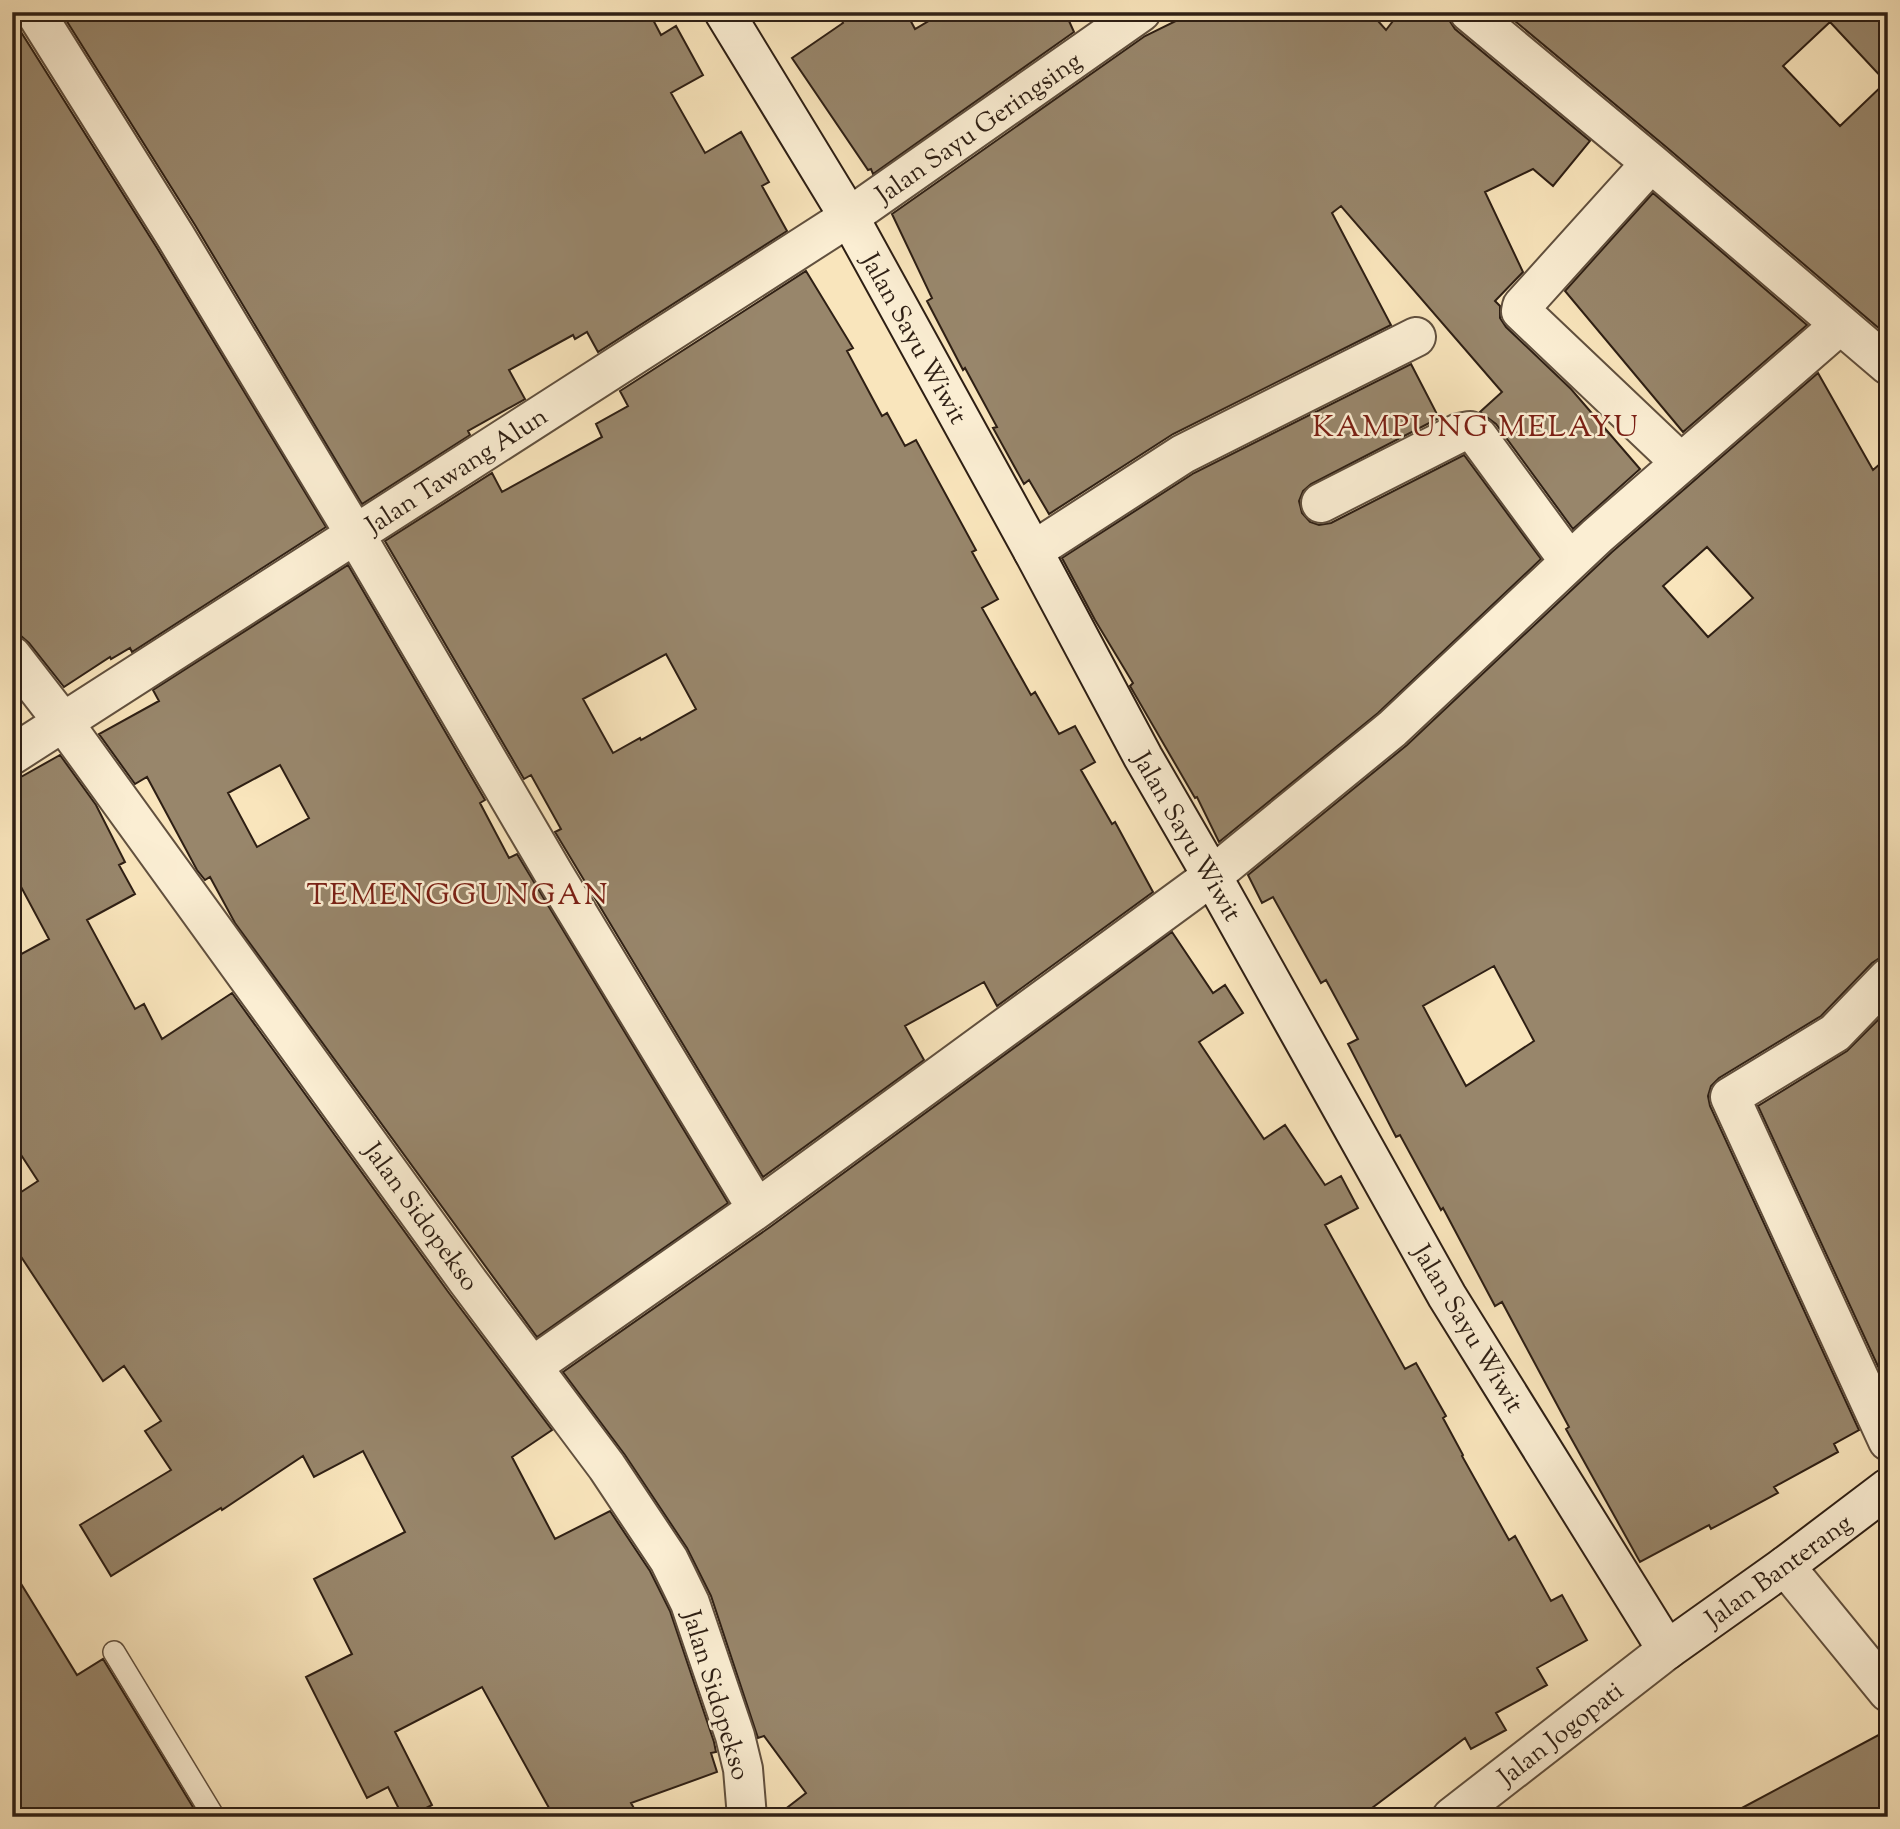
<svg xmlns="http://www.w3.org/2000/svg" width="1900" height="1829" font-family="'Sorts Mill Goudy',serif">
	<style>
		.building { fill: #98866b; stroke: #2e1f14; stroke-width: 2; fill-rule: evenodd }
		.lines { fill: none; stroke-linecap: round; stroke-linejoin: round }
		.service-casing { stroke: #61503e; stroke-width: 24 }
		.minor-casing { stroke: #61503e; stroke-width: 42 }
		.secondary-casing { stroke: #2e1f14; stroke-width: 42 }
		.service { stroke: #fbeed3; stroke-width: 21 }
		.minor { stroke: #fbeed3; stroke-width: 38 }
		.secondary { stroke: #fbeed3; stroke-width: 38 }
		.labels { text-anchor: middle; stroke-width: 5; stroke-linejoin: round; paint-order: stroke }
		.street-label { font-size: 26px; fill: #2e1f14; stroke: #fbeed3 }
		.quarter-label { font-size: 30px; letter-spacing: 2px; fill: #7a1f14; stroke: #fbeed3 }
	</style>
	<rect width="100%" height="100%" fill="#f9e5bc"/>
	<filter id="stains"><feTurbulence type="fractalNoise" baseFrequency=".00286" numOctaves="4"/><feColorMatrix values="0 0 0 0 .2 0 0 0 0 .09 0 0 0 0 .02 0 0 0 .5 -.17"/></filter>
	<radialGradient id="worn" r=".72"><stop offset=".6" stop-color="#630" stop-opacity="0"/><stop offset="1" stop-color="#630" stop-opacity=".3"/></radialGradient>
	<path class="building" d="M12,12l4,12 141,224 169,279 -194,125 -2,-4 -19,11 -1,-2 -46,30 -35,-44 -8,-7 -9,-1z
		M61,12h588l12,23 15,-9 27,49 -32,18 34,60 36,-21 28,50 -7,4 25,45 -189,121 -11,-20 -12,7 -2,-4 -64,35 16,29 -57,32 2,4 -108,69 -167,-279z
		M838,12h68l9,17 29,-17h121l9,20 -201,142 -2,-5 -3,1 -76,-112 51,-35z
		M1194,12h176l16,18 14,-18h48l1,8 6,9 135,112 -37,45 -20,-17 -48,23 38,80 -28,29 5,5v12l6,9 65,62 69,80 -67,60 -77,-105 -16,-12 22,-20 -161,-186 -9,7 59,112 -218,109 -124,80 -20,-34 -5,4 -31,-56 4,-1 -32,-59 -2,2 -36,-69 5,-3 -40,-84 253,-178z
		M1504,12h384v324l-223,-190zM1830,22l56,60 -46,44 -57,-60z
		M1653,193l154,132 -124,107 -118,-141z
		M806,271l47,77 -6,3 35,65 5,-3 18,33 11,-6 60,110 -4,2 26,47 -16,9 49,87 4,-3 24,42 16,-8 20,36 -14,8 31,54 3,-2 38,70 -156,114 -13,-24 -79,44 19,34 -161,117 -208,-345 6,-3 -30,-54 -7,4 -139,-238 107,-68 10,19 100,-55 -6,-13 32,-18 -8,-15zM666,654l30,55 -55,31 -1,-2 -27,15 -30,-54z
		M1411,364l28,54 -128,66 -8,7 -4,10 3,12 8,9 9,3 12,-2 133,-68 77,104 -163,154 -159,129 -22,-45 -2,1 -65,-112 3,-3 -38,-63 -33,-62 132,-85z
		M1818,373l55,97 15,-13v500h-7l-9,6 -51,53 -102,62 -8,8 -3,10 2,10 149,324 -25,14 4,8 -64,35 4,6 -67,36 -2,-4 -69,37 -74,-133 3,-2 -67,-125 -7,4 -52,-98 -2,2 -41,-75 -4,2 -48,-93 10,-5 -32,-59 -5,3 -48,-86 -11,6 -14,-28 159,-130 205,-193zM1707,547l46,51 -45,39 -45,-51zM1494,966l40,75 -68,45 -43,-80z
		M348,565l137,235 -5,3 29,55 8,-4 211,349 -191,134 -302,-414 -25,-46 -5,3 -8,-10 -50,-93 -12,7 -36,-50 60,-33 -6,-11zM280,765l29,53 -52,29 -29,-54z
		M60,755l36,50 29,57 -6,3 16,29 -48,26 48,89 9,-5 18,35 70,-46 217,300 103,137 -40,27 43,82 55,-28 40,60 20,40 44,131 2,10 -5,1 6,19 -86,31 8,14h-85l-72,-130 -87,45 37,73 -23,12h-6l-15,-30 -21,11 -61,-121 46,-23 -38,-75 91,-47 -42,-81 -49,26 -11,-21 -81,54 -1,-2 -110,68 -31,-51 91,-55 -26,-39 16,-10 -37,-55 -21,15 -91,-138v-45l26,-17 -26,-40v-182l37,-20 -37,-69v-88z
		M1172,932l41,61 12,-8 18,28 -44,29 65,97 21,-14 40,60 16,-9 17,32 -33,17 80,144 11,-6 30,53 -3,2 20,37 -1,1 47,84 6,-4 36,65 11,-6 25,45 -50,28 10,17 -51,28 10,17 -35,19 -6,-11 -105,79h-585l31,-24 -42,-57 -6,2 -47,-142 -24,-48 -62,-93 -62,-83 207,-145z
		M1888,1010v378l-130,-282 89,-55z
		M12,1569l65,106 26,-16 96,158h-187z
		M1888,1730v87h-163z"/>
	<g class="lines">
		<g class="service-casing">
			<path id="service" d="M114,1652l100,165"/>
		</g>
		<g class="minor-casing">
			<path id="minor" d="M35,12l141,225 179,297 199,340 203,335
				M1469,12l182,151 237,202
				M1651,163l-129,143 -1,5 160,152
				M1321,503l138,-70 11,-2 8,6 91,124
				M1033,551l150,-97 233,-117
				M12,656l51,66 404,558 140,187 62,93 21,43 45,133 8,33 4,48
				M12,755l837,-538 292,-205
				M1888,978l-53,55 -105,64 158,344
				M533,1366l224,-157 455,-333 180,-147 205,-193 243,-211
				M1785,1566l103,126
				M1452,1817l215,-167"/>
		</g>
		<g class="secondary-casing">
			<path id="secondary" d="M724,12l125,205 184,334 110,206 69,119 235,420 220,354 118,-84 103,-78"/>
		</g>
		<use href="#service" class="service"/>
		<use href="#minor" class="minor"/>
		<use href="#secondary" class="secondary"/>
	</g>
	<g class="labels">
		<g class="street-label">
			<text transform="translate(978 127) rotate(-35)" y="9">Jalan Sayu Geringsing</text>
			<text transform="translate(915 338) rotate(61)" y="9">Jalan Sayu Wiwit</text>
			<text transform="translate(456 470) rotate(-33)" y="9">Jalan Tawang Alun</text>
			<text transform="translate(1188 836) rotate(60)" y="9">Jalan Sayu Wiwit</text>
			<text transform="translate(422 1216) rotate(54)" y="9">Jalan Sidopekso</text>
			<text transform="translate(1469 1328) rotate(59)" y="9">Jalan Sayu Wiwit</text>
			<text transform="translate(1778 1570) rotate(-36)" y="9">Jalan Banterang</text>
			<text transform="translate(717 1695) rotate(73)" y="9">Jalan Sidopekso</text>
			<text transform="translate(1560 1733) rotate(-38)" y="9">Jalan Jogopati</text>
		</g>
		<g class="quarter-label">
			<text x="1476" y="436">KAMPUNG MELAYU</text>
			<text x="458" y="904">TEMENGGUNGAN</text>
		</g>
	</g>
	<rect width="1900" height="1829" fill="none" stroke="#f9e5bc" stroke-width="42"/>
	<rect x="14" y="14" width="1872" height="1801" fill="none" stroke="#2e1f14" stroke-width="3.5"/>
	<rect x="21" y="21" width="1858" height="1787" fill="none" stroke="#2e1f14" stroke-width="2"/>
	<rect width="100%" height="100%" filter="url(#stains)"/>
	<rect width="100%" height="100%" fill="url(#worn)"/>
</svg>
